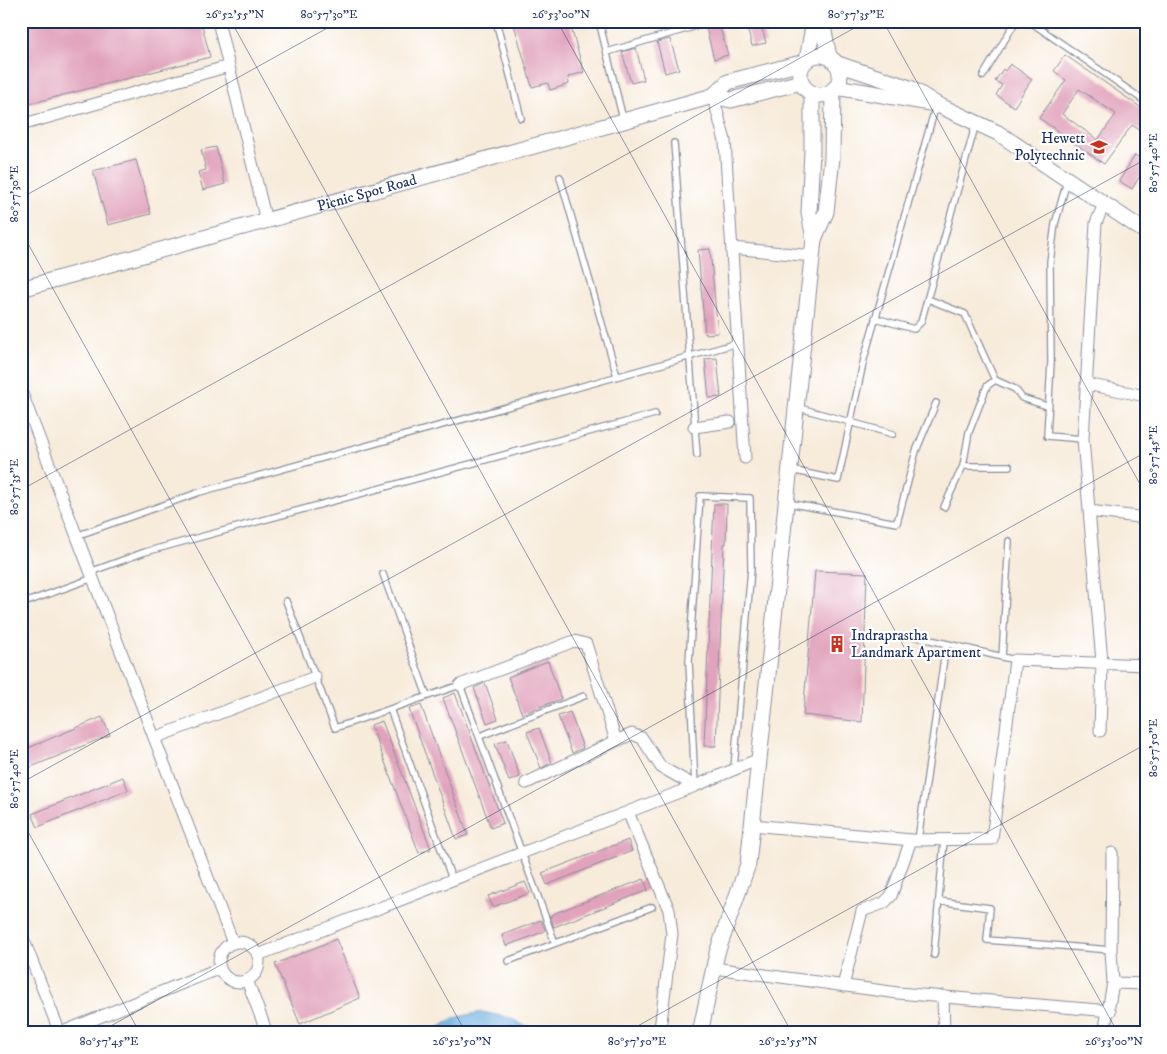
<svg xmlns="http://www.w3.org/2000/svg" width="1167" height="1054" font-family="'IM FELL DW Pica',serif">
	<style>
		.water { fill: #6aaedf; stroke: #426e9e }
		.building { fill: #e1a3bc; fill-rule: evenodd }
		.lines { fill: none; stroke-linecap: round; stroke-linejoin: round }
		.lane-casing { stroke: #898d9c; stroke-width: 8 }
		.street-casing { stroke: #898d9c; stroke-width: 13 }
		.secondary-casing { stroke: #898d9c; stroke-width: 17 }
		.lane { stroke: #fff; stroke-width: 5.5 }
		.street { stroke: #fff; stroke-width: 11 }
		.secondary { stroke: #fff; stroke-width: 15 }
		.ticks { fill: none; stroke: #1b2f5e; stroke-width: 1; stroke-opacity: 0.45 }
		.labels { text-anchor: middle; stroke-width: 4.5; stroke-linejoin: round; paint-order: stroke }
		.poi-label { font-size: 15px; fill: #1b2f5e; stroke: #fff; text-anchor: end }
		.street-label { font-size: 15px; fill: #1b2f5e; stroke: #fff }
		.neatline { fill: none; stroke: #1b2f5e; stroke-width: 2 }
		.ticks-label { font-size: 12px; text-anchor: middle; fill: #1b2f5e }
	</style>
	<rect width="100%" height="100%" fill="#fff"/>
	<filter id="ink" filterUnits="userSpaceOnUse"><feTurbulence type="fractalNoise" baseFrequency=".02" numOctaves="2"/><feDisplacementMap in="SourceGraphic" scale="10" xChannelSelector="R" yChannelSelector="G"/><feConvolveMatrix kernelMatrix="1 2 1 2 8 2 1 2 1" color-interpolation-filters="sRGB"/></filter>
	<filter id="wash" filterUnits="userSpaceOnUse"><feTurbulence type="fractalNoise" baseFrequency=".0096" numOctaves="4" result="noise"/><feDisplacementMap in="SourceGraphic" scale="20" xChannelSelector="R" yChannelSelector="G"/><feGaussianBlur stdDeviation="1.12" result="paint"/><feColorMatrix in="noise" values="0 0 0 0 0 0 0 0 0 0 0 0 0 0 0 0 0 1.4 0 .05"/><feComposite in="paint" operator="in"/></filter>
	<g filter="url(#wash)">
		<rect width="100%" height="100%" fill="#f7ebda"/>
		<path class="water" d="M482,1012l29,6 26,15h-106l22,-15z"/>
		<g id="blocks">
			<path class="building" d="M42,21h159l9,36 -189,49v-79z
				M513,21h56l15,51 -16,5 1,7 -19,6 -2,-7 -16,4z
				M745,21h15l6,22 -14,3z
				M719,24l9,31 -14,4 -8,-31z
				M670,39l9,30 -14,4 -8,-31z
				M636,48l8,32 -13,3 -9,-31z
				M1065,55l81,56v23l-14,-9 -28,39 -65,-46 27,-38 -12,-9zM1079,89l37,25 -18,26 -36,-26z
				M1010,64l22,15 -18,28 -18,-12 6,-10 -7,-4 8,-12 2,2z
				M216,147l9,37 -22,6 -5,-18 8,-2 -5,-20z
				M1135,155l11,7v4l-14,23 -13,-8z
				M136,160l15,54 -43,11 -15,-54z
				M710,249l8,84 -13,1 -7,-84z
				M717,358l4,39 -12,1 -4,-39z
				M714,504h13l-1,40h-2l-8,202h-12z
				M815,571l52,2 -5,149 -59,-7z
				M548,661l13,38 -39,15 -14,-37z
				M485,683l13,36 -11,4 -13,-35z
				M455,693l48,130 -12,5 -48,-130z
				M421,705l47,130 -12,4 -47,-130z
				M570,712l13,36 -11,5 -14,-37z
				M102,717l8,18 -89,36v-20z
				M382,721l49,128 -12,4 -48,-128z
				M539,728l13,35 -11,5 -14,-36z
				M507,740l13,37 -11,4 -14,-37z
				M123,777l5,13 -90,37 -6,-13z
				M628,840l4,11 -85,34 -5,-12z
				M644,879l4,11 -94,37 -4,-11 5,-3z
				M525,882l5,11 -37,14 -5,-11z
				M541,920l4,10 -2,2 -37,14 -4,-11z
				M336,939l24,59 -60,26 -25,-60z"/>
		</g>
	</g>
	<g filter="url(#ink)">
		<use href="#blocks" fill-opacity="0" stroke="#898d9c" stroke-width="1"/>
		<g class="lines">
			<g class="lane-casing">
				<path id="lane" d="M496,21l25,97
					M599,21l24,98
					M1029,21l117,81
					M607,52l107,-31
					M983,76l33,-55
					M674,143l23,312
					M560,177l57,199
					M1067,181l-12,43 -5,38 1,100 -4,74 36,3
					M928,299l37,15 30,66 20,9 7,9 25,8
					M875,318l39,11 7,-7 55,-199
					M796,407l97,27
					M963,466h46
					M791,470l47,10 26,-121 72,-254
					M788,503l109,20 19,-72 20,-48
					M944,507l19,-41 6,-34 18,-46 8,-6
					M76,536l124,-44 538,-149
					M90,572l55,-20 510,-138
					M383,574l44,122
					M286,601l49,127 125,-43 95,258
					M21,604l72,-26
					M914,636l101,24
					M1002,657l7,-116
					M390,709l62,170
					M480,736l104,-40
					M695,786l-6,-124 11,-166 50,2 1,71 -17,199
					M918,840l28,-196
					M939,901l51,7 -3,32 124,10
					M934,955l10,-115
					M508,961l144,-54"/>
			</g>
			<g class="street-casing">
				<path id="street" d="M218,21l48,200
					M713,96l12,45 20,317
					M21,125l208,-59
					M732,248l80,8
					M1086,384l60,12
					M21,391l212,552
					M694,427l36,-5
					M1089,511l57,7
					M460,685l114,-44 12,3 30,97 -90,42
					M1100,731l2,-69 -19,-223 13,-216 8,-19
					M154,738l161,-61
					M616,741l16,-7 10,4 19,29 34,19
					M628,812l41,98 3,24 -12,95
					M752,825l159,15 81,-1 23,-179 131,5
					M21,933l39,100
					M219 962a20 20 0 1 1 40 0a20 20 0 1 1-40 0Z
					M258,955l437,-169 64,-27
					M714,968l184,25 212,18
					M247,980l20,53
					M1113,983l33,1
					M843,986l19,-75 22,-8 7,-7 20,-56
					M943,996l1,37
					M60,1033l160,-65
					M1104,1033l9,-50 -2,-33 1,-97"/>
			</g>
			<g class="secondary-casing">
				<g id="secondary">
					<path d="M822,21l7,36"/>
					<circle cx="820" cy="75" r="20"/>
					<path d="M807,60l7,-39"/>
					<path d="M835,63l75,25 26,16 62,29 148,99"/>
					<path d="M836,87l94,16"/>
					<path d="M713,96l18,4 70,-18"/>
					<path d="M814,239l12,-27 6,-54 1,-68"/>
					<path id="s1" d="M21,289l692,-193 15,-14 77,-20"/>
					<path d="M700,1033l17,-80 31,-89 66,-625 -5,-26 3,-63v-57"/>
				</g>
			</g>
			<use href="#lane" class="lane"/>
			<use href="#street" class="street"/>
			<use href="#secondary" class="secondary"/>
		</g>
	</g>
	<path class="ticks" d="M231,21l561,1012M557,21l561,1012M883,21l263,474M21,198l319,-177M21,231l445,802M21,490l846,-469M21,783l1125,-624M21,819l119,214M98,1033l1048,-581M625,1033l521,-289"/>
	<defs>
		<g id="university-bare" transform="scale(1.35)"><path d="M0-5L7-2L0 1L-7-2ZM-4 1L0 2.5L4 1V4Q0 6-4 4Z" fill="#c8321e" stroke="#fff" stroke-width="2.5" paint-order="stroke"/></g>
		<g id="building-bare" transform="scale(1.35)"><path d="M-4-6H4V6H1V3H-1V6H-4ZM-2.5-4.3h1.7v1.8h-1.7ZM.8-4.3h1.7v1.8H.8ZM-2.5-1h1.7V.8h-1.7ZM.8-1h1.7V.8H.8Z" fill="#c8321e" stroke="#fff" stroke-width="2.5" paint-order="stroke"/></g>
	</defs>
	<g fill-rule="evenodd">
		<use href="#university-bare" x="1099" y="147"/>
		<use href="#building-bare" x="837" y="644"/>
	</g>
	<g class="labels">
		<g class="poi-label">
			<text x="1085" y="143">Hewett<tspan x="1085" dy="17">Polytechnic</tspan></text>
			<text x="851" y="640" text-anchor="start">Indraprastha<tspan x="851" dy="17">Landmark Apartment</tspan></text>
		</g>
		<g class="street-label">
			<text dy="5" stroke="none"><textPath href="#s1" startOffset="359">Picnic Spot Road</textPath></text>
		</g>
	</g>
	<rect width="1167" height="1054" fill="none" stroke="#fff" stroke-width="55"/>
	<rect x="28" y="28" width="1112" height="998" class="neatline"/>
	<g class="ticks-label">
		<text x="235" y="18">26°52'55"N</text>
		<text x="329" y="18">80°57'30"E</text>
		<text x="561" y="18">26°53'00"N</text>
		<text x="856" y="18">80°57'35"E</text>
		<text transform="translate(1153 163) rotate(-90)" y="4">80°57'40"E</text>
		<text transform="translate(14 194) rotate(-90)" y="4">80°57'30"E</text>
		<text transform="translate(1153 455) rotate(-90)" y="4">80°57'45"E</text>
		<text transform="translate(14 487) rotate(-90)" y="4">80°57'35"E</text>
		<text transform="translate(1153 748) rotate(-90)" y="4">80°57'50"E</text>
		<text transform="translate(14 779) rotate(-90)" y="4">80°57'40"E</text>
		<text x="109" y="1045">80°57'45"E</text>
		<text x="462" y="1045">26°52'50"N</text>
		<text x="637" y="1045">80°57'50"E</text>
		<text x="788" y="1045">26°52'55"N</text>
		<text x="1114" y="1045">26°53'00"N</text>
	</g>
</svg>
